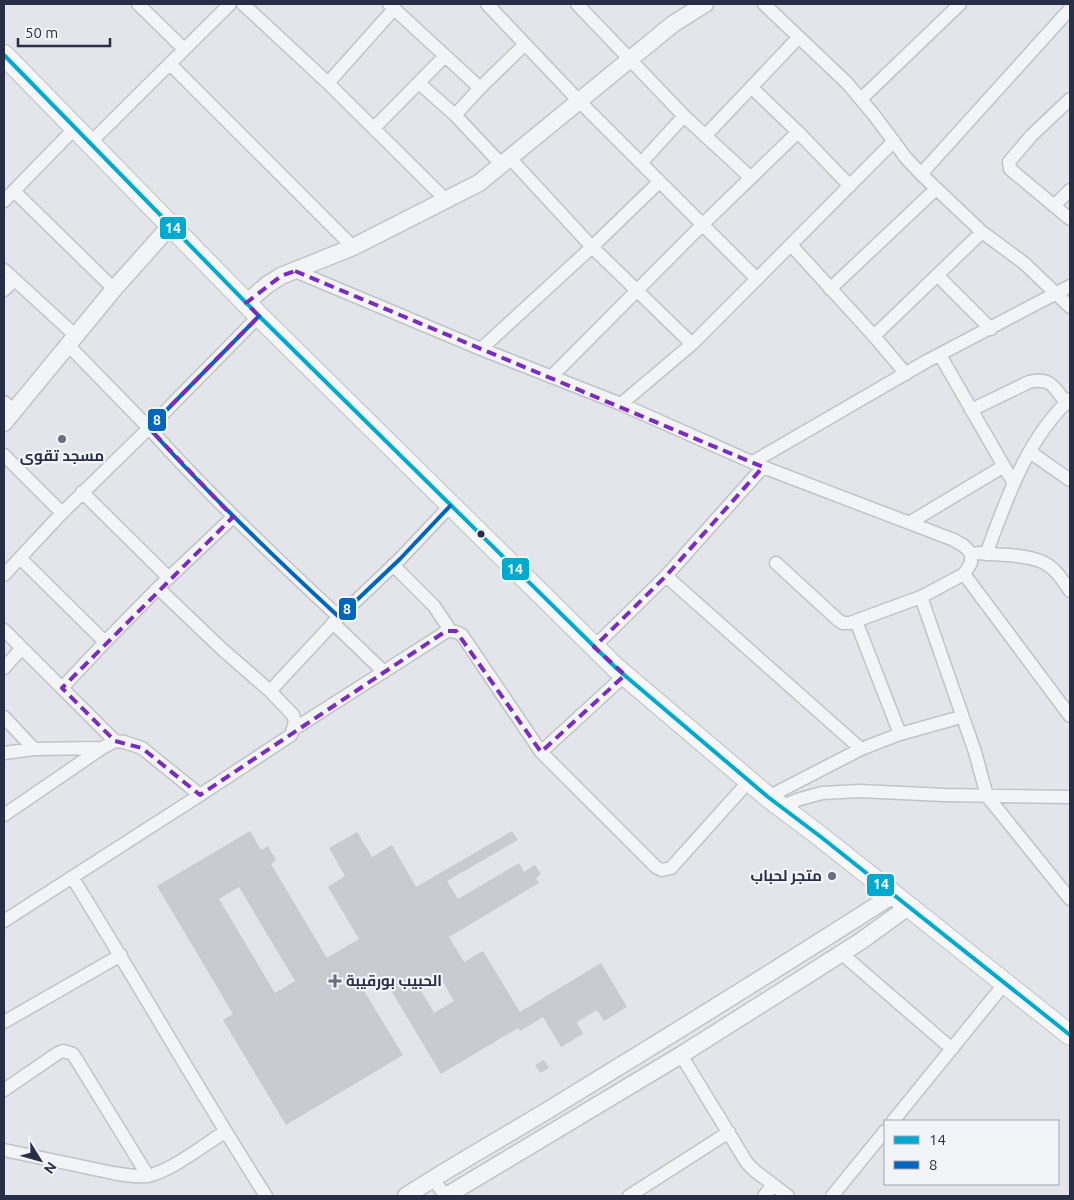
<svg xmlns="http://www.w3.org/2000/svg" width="1074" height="1200" font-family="Ubuntu,Cairo,sans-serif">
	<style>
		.building { fill: #cacbd0; fill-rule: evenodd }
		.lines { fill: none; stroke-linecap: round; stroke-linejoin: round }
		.minor-casing { stroke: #c2c3c8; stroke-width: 15 }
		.tertiary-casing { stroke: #c2c3c8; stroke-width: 19 }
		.primary-casing { stroke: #c0c2c7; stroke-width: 22 }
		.minor { stroke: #f3f4f6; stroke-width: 12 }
		.tertiary { stroke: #f3f4f6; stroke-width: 16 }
		.primary { stroke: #f7f7f8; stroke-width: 20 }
		.bus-1-casing { stroke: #f2f4f8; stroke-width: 8 }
		.bus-2-casing { stroke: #f2f4f8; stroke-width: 8 }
		.bus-1 { stroke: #00a9ce; stroke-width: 4 }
		.bus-2 { stroke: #0065bd; stroke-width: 4 }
		.marked { fill: none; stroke: #7b2cbf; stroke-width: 4; stroke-dasharray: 10 6; stroke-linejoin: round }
		.poi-dot { fill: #6a6e7f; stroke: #f2f4f8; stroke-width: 2 }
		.bus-dot { fill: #282e45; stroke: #f2f4f8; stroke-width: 2 }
		.labels { text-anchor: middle; stroke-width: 4.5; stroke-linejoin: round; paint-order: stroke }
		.poi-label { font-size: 15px; font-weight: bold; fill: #282e45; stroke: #f2f4f8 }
		.line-badge { stroke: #f2f4f8; stroke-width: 2 }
		.badge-label { font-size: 14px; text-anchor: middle; font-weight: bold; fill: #fff }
	</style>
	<rect width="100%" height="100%" fill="#e4e5ea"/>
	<path class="building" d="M250,831l11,19 7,-4 8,14 -5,4 56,94 32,-19 -31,-52 17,-11 -16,-28 28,-16 15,25 20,-12 24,42 96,-56 6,9 -71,41 11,18 61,-36 5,9 11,-7 6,9 -5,4 3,5 -90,54 15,25 19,-11 37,61 81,-49 26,44 -23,14 -7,-11 -20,12 6,12 -22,13 -18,-30 -23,14 -2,-3 -77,46 -58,-97 -20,12 40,66 -117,70 -63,-105 10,-6 -76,-128zM239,887l56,94 -20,12 -56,-94zM438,973l16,28 -20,12 -16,-28z
		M544,1060l5,8 -9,5 -5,-8z"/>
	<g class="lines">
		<g class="minor-casing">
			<path id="minor" d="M138,4l46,45
				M243,4l85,79 119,118
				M389,4l91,84 -25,27
				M487,4l92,97 178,178
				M577,4l107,112 67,62
				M764,4l83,79 27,32 32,43 15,16 61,58 42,31 46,44
				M170,64l183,183
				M328,83l66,-74
				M419,83l36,32 47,50
				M480,88l44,-43
				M752,88l46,44 52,54
				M861,99l99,-95
				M1070,99l-39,37 -22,26 1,7 60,50
				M374,128l71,-72
				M705,136l94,-99
				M90,143l140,-139
				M510,158l82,89 100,97
				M641,163l43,-47
				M921,174l149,-165
				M14,191l100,98
				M4,201l71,-73
				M1054,206l16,-16
				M791,245l83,91 32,38
				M4,270l72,66
				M295,271l186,78 140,55 142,63 191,73 10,6 7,7v10l-7,11 -43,23 -71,26h-7l-5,-3 -62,-57
				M937,275l54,54
				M830,289l106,-100
				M4,290l10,-10
				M259,316l-110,112c60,67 124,128 190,189l61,-58 50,-53
				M874,336l108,-104
				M481,349l111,-102 67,-65
				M940,355l73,127
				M551,377l151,-152 96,-93
				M4,402l10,9
				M621,404l71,-60 202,-203
				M971,410l58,-28c22,-5 25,5 37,21
				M1030,452l40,28
				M4,455l58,58
				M753,462l174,-101 143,-75
				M82,492l87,86
				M909,523l95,-57
				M978,553c18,2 46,1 62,8 14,5 22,18 30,30
				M986,554c21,-55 40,-114 84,-155
				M20,558l85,84 53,-54 75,-71
				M393,565l41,41 16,24
				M964,574l106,142
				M4,575l58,-62 87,-85 -81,-83
				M666,576l195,173
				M921,597l54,155 12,44 83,103
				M856,621l44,113
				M333,623l51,49
				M4,630l58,58 43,-46
				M594,647l72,-71 97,-109
				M4,668l17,-19
				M62,688l53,53
				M270,691l69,-74
				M4,717l30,32
				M294,729l144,-92c9,-7 14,-8 24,-2l79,117 115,115 6,3 9,-2 78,-87
				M541,752l84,-77
				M4,753l30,-4 68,-1 13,-7 9,1 18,6 58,47 91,-60 4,-13 -2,-7 -23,-24 -47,-41 -65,-62
				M768,797l93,-48 39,-15 61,-17
				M782,806l18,-7 22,-6 38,-2 84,4 126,2
				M4,815l98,-67
				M72,877c66,106 127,214 194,319
				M4,921l196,-126
				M841,953l111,96
				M4,1022l117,-67
				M681,1055l66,108 8,8 33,25
				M4,1090l54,-37 5,-2 10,3 75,122
				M893,1121l112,-138
				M4,1150l109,23c11,2 23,4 34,3 23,-4 58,-32 78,-44
				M433,1178l12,18
				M629,1196l100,-64
				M764,1196l9,-11
				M832,1196l53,-65"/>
		</g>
		<g class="tertiary-casing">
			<path id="tertiary" d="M246,303l21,-18 14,-9 72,-29 126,-64 194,-159 32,-20
				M4,423l110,-134 57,-64
				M406,1196c50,-33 102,-61 152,-92 113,-69 224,-138 335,-209
				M446,1196l235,-141 180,-114 47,-34"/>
		</g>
		<g class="primary-casing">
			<path id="primary" d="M4,55l255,261 357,352 152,129 53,40 249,198"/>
		</g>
		<use href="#minor" class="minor"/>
		<use href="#tertiary" class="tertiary"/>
		<use href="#primary" class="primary"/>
		<g class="bus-1-casing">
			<path id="bus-1" d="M4,55l255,261 357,352 152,129 53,40 249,198"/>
		</g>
		<g class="bus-2-casing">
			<path id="bus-2" d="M259,316l-110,112c60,67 124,128 190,189l61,-58 50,-53"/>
		</g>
		<use href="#bus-1" class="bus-1"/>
		<use href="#bus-2" class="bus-2"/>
	</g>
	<path class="marked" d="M295,271l468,196 -97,109 -72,71 31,28 -84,77 -85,-121h-10l-246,164 -58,-47 -27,-7 -53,-53 171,-171 -84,-89 110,-112 -13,-13 35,-27z"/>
	<g class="poi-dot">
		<circle cx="62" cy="439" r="5"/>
		<circle cx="832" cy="876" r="5"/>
		<path d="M332.5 973.5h5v5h5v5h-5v5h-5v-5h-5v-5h5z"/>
	</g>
	<circle class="bus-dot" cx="481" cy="534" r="4.5"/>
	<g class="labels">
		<g class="poi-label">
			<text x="62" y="461">مسجد تقوى</text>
			<text x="822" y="881" text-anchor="end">متجر لحباب</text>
			<text x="346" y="986" text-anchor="start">الحبيب بورقيبة</text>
		</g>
	</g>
	<g class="line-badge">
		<rect x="159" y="216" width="28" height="24" rx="5" fill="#00a9ce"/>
		<rect x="147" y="408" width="20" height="24" rx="5" fill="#0065bd"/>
		<rect x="501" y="557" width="29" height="24" rx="5" fill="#00a9ce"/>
		<rect x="338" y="597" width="19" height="24" rx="5" fill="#0065bd"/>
		<rect x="866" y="873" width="29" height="24" rx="5" fill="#00a9ce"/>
	</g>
	<g class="badge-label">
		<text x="173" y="233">14</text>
		<text x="157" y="425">8</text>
		<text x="515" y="574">14</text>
		<text x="347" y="614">8</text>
		<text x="881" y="889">14</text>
	</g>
	<rect width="1074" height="1200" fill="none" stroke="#282e45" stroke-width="10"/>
	<rect x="884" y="1120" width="175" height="65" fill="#f2f4f8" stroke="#a1a5b0"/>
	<rect x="894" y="1136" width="25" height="8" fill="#00a9ce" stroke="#a1a5b0"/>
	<text x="929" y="1145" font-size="15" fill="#282e45">14</text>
	<rect x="894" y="1161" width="25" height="8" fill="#0065bd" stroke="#a1a5b0"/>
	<text x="929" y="1170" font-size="15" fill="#282e45">8</text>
	<g transform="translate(40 1160) rotate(127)" stroke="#f2f4f8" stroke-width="4" paint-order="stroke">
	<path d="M0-4L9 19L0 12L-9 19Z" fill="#282e45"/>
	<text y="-8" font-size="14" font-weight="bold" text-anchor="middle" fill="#282e45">N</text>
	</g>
	<path d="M18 38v8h92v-8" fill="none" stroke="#282e45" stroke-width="2.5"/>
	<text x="25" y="38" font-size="15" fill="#282e45" stroke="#f2f4f8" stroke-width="4" paint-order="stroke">50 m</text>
</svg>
